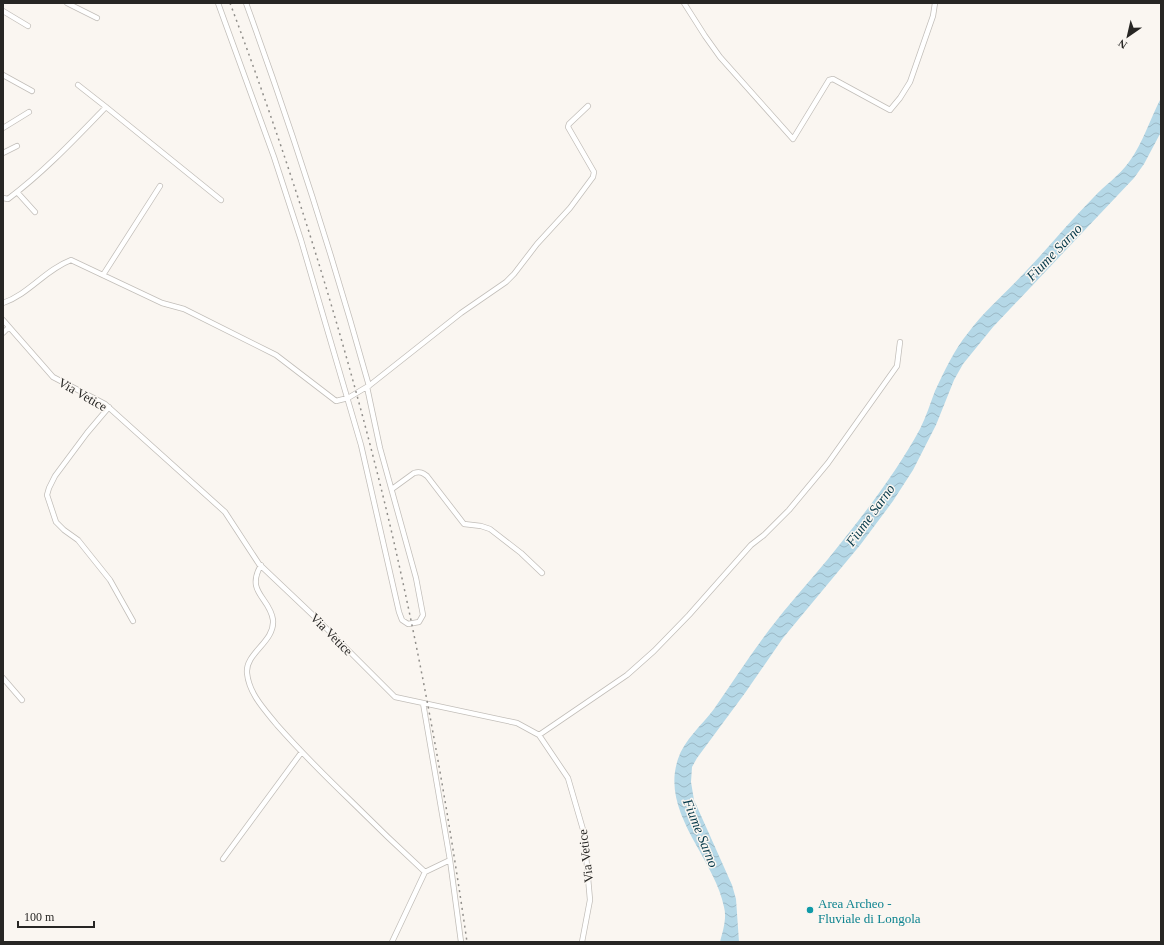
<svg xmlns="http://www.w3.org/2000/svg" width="1164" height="945" font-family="Georgia,serif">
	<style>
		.water { fill: url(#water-waves) }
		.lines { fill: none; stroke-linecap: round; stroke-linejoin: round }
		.street-casing { stroke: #c2beb9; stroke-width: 6 }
		.street { stroke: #fff; stroke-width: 4.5 }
		.rail { stroke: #908e8a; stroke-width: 1.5; stroke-dasharray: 2 4; stroke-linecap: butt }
		.culture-dot { fill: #0f9aa8; stroke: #faf6f1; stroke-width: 1.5 }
		.labels { text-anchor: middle; stroke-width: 3; stroke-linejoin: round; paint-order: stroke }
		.street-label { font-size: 13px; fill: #272624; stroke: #faf6f1 }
		.culture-label { font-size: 13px; fill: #0d838f; stroke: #faf6f1; text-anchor: start }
		.water-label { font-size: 14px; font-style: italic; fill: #06394a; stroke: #faf6f1 }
	</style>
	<defs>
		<pattern id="water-waves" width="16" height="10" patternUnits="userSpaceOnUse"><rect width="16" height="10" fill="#b5d8e7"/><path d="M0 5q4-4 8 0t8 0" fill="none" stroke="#9cb9c6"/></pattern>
	</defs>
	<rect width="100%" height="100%" fill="#faf6f1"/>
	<path class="water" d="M1161,98v34l-17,32 -10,14 -141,149 -30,37 -9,16 -18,45 -23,45 -20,31 -32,43 -78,94 -38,55 -48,65 -5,9 -1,15 3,18 38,85 4,14 3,43h-19c3,-11 7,-24 4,-35 -10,-50 -64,-94 -46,-148 6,-19 24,-34 36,-50 18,-26 36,-54 55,-79 19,-25 40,-48 59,-71 33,-41 67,-84 92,-130 6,-12 10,-25 15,-38 9,-19 19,-41 33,-58 17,-23 40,-42 59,-63 23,-24 43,-49 66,-72 12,-13 26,-22 36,-36 14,-19 21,-43 32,-64z"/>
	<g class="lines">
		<g class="street-casing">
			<path id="street" d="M67,3l30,15
				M218,3l56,154 27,83 60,205 38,167 3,8 6,4 11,-2 4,-7 -7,-37 -36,-130 -13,-61
				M246,3c46,126 87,254 123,383
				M684,3l21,33 15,21 73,82 36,-59 4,-1 57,31 10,-12 10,-16 23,-66 2,-13
				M3,11l25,15
				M3,75l29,16
				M106,107l115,93
				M3,128l26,-16
				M3,153l14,-7
				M17,192l18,20
				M3,198l5,1c36,-27 67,-60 98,-92l-28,-22
				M103,275l57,-89
				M3,303c26,-9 42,-33 68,-43l91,43 22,6 92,46 60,46 12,-3 22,-13 91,-72 45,-31 8,-8 23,-30 33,-36 23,-31 1,-5 -26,-45 1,-3 19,-18
				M3,320l50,57 52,27 120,108 34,52 58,55 78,78 122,26 22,12 29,43 16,55 6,67 -8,42
				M3,333l6,-6
				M109,407l-22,26 -32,43 -6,12 -2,7 9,27 8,8 14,10 32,40 23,41
				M392,489l22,-16c6,-2 9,0 13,3l37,48 17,2 9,3 31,24 21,20
				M261,565c-16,28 9,32 12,55 2,22 -28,33 -26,53 2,21 18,37 30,52 24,27 48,51 74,76 24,24 49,48 74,71l-33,70
				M3,678l19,22
				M423,703l27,157 11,82
				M539,735l88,-60 27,-24 35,-36 54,-61 8,-9 13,-10 25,-25 39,-47 69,-97 3,-24
				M223,859l78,-106
				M425,872l25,-12"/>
		</g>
		<use href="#street" class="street"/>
		<path class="rail" d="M230,3c64,171 118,345 160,522 32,138 57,277 77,417"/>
	</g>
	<circle class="culture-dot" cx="810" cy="910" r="4"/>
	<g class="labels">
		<g class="street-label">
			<text transform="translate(83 394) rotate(30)" y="5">Via Vetice</text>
			<text transform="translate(332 634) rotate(45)" y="5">Via Vetice</text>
			<text transform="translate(585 856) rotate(-97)" y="5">Via Vetice</text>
		</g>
		<g class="culture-label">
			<text x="818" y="908">Area Archeo -<tspan x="818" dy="15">Fluviale di Longola</tspan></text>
		</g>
		<g class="water-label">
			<text transform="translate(1054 252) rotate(-46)" y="5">Fiume Sarno</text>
			<text transform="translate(870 515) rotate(-54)" y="5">Fiume Sarno</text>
			<text transform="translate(701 833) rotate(68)" y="5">Fiume Sarno</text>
		</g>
	</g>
	<rect width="1164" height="945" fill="none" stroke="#272624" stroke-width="8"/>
	<g transform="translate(1128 36) rotate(214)" stroke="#faf6f1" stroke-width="3" paint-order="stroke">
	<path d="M0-3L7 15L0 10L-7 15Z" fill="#272624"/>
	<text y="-6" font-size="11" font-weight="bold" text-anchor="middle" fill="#272624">N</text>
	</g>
	<path d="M18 921v6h76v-6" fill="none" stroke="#272624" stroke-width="2"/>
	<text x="24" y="921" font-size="12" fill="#272624" stroke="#faf6f1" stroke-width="3" paint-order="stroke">100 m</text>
</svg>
